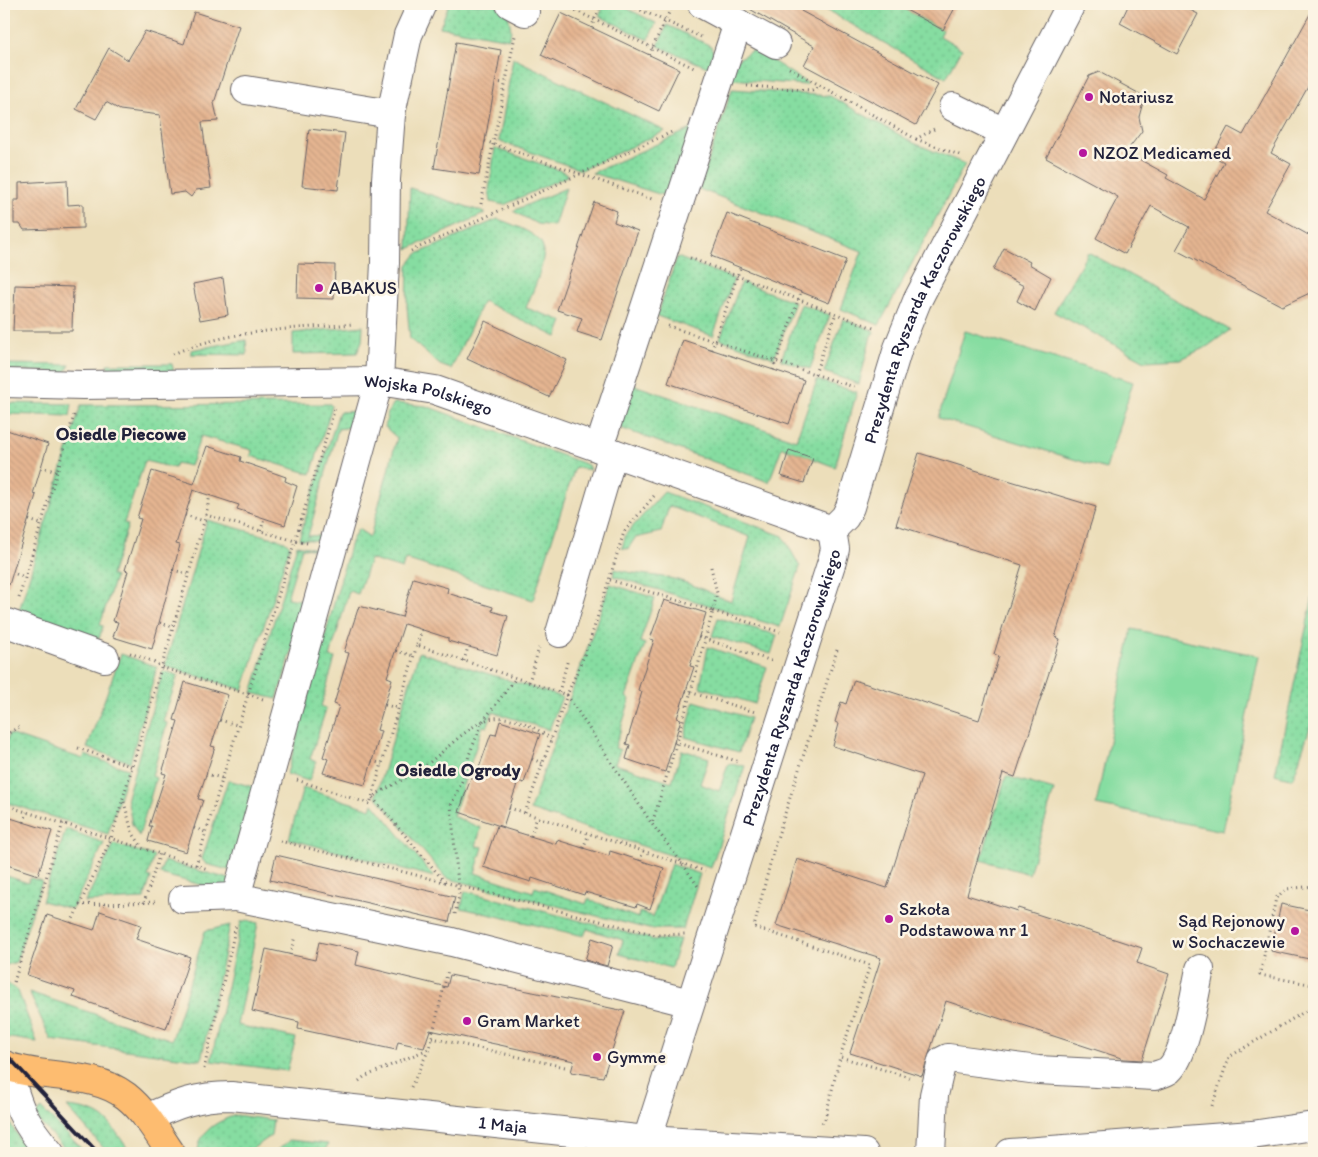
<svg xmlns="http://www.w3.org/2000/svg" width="1318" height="1157" font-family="Itim,sans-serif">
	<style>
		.green { fill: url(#green-dots); stroke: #54806e }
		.pitch { fill: #86dda1; stroke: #54806e }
		.building { fill: url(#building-back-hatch) }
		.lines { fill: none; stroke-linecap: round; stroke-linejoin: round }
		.minor-casing { stroke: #696467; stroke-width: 30 }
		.major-casing { stroke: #696467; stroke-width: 30 }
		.path { stroke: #696467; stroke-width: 3; stroke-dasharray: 1 4; stroke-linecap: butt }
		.minor { stroke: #fff; stroke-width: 28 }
		.major { stroke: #fdbc70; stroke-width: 28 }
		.rail { stroke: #22223b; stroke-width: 4 }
		.poi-dot { fill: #b5179e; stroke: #fcf5e5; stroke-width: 2 }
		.labels { text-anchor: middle; stroke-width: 5; stroke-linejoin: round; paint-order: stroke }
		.poi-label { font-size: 18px; fill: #22223b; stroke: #fcf5e5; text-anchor: start }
		.street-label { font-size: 18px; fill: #22223b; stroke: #fcf5e5 }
		.neighbourhood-label { font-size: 19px; font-weight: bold; fill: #22223b; stroke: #fcf5e5 }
	</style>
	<defs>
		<pattern id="green-dots" width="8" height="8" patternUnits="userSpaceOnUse" patternTransform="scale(1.25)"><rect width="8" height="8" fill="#86dda1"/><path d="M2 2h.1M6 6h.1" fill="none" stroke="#73bd8c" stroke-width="1.8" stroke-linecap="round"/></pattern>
		<pattern id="building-back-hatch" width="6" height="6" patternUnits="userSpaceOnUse" patternTransform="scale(1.25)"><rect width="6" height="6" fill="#e5b591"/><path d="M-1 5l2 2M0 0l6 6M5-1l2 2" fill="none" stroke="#c49b7e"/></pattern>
	</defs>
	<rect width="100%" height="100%" fill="#fcf5e5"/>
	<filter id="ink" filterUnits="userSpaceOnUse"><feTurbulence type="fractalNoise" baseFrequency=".02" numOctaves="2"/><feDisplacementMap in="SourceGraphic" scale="10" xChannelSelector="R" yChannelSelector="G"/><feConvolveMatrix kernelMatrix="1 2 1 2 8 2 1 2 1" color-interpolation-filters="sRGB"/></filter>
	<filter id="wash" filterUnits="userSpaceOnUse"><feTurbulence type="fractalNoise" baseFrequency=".0096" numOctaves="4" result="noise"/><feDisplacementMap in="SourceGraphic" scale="20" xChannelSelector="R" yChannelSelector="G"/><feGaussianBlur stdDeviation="1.12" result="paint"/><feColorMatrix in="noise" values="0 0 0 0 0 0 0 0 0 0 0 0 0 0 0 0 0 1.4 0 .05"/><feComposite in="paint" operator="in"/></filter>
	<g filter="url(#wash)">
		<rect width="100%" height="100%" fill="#ecdeba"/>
		<path class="green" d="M449,4h46l13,9 3,17 -2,9 -69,-12z
			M605,4h13l38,19 -8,17 -49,-24z
			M816,4h79l48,26 -3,6 22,13 -16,29z
			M667,25l44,21 4,11 -1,13 -56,-24z
			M754,49l53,34 -1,2 -75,-6 3,-17z
			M513,58l152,73 -84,39 -82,-29z
			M732,89l98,7 84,47 51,21 -86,161 -38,-16 21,-58 -163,-62z
			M700,125l-25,74 -83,-26z
			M495,148l72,25v3l-63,29 -13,-3 -2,-12z
			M410,188l76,25 -78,36z
			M566,188l-12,38 -17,-2 -24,-13z
			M498,219c11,4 35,13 42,22 11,14 -8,51 -14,67l37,13 -6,16 -74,-36 -32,68 -11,-4 -30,-26 -3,-33 1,-41 9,-11z
			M1088,252l142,78 -22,16 -27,13 -36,2 -91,-49z
			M677,257l57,22 -21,57 -56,-20z
			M741,282l54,20 -21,56 -54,-19z
			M801,304l29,11 -20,54 -29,-9z
			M843,319l32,12 -4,5 -12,48 -35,-12z
			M363,326l-1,15 -5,12 -64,1v-21z
			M246,340l1,15 -56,-1v-4z
			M5,364l65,1 -5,8 -56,-3z
			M107,364h65l2,9 -66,-1z
			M817,380l40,12 -22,75 -53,-20 -13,35 -151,-55 13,-43 165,56z
			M4,403l68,1 -2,12 -66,-2z
			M394,403l32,3 162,59 2,5 -15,-3 -42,133 -128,-41 -3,10 -32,-10 -12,35 -9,-3 -19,66 5,1 -14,48 5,3 -16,50 6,3 -7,19 -22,-7 64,-232 7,-13 12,8 27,-99 -12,-11 3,-15z
			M330,404l2,2 -21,68 -60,-18 1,-6 -51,-14 -11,30 -14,-3 -2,5 -29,-7 -21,62 4,2 -17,50 4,2 -15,48 3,1 -4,13 -80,-28 62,-206z
			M361,411l-3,15 -20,3 -30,107 18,-1 -2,6 -25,-2 40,-127z
			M664,492l119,44 17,31 -20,60 -167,-51 2,-7c23,7 46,5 69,13 16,5 31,14 47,19l19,-64 -81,-31 -8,26 -26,6 -7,11 -6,-1 4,-14z
			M207,520l78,21 5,5 -47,144 -78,-24z
			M297,545l25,5 -20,-2 -15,50 20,3 -30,98 -25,-6z
			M610,584l45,14 -15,44 5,2 -19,53 4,2 -15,49 5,2 -5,14 57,18 10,-32 27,8 -9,26 19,7 9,-27 17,2 -34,102 -181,-58z
			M1314,591v124l-21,64 -18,-5z
			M718,618l59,17 -6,19 -59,-18z
			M708,647l59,20 -12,37 -55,-17z
			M419,652l143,45 -13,33 -56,-18 -6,15 -4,-1 -30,90 28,12 -5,18 7,1 -8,26 58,19 2,-5 51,17 2,-5 50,19 2,-6 13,5 18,-53 29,10 -17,55h-34l-203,-51 -70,-82z
			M121,654l36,13 -27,95 -43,-14z
			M163,671l15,4 -15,46 4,2 -15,53 4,2 -17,58 -7,-12 -5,-27z
			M694,701l56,17 -11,34 -54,-15z
			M9,734l74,25 2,-4 43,14 -20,65 -104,-32v-53z
			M1006,776l48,14 -25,84 -48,-14z
			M228,780l29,8 -21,84 -30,-8 -4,-5z
			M303,788l68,21 2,-6 61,74 -145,-38z
			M66,829l38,14 -32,66 -30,-8z
			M114,844l40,12 -6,20 3,1 -7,22 -59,3z
			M164,861l69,19 -9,11 -64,-17z
			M4,875l24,8 2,-5 12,3 -26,81 -12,4z
			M465,891l190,49 25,-1 -9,29 -52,-14 4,-14 -36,-11 -3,7 -123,-28z
			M247,920l11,3 -21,102 59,13 -9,33 -76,-10 30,-139z
			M230,925l-29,135 -150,-20 -22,-48 143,48 33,-109z
			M4,981l14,10 19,51 -33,-5z
			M67,1107c41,4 41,15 64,46h-23z
			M42,1109l44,44h-17l-29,-30 -4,-9z
			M4,1114l25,39h-22l-3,-2z
			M236,1115l37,5 -2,16 -25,17h-48c0,-22 20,-32 38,-38z
			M290,1140l38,4 -4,9h-51z"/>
		<path class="pitch" d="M965,331l168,51 -27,87 -168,-51z
			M1132,629l127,27 -36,175 -127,-26z"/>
		<g id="blocks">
			<path class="building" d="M741,4h64l-4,7 137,74 -22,40 -112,-60 10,-19z
				M895,4h62l-14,26z
				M1129,4h49l20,10 -21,40 -57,-31z
				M1314,7v69l-43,77 20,11 -26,47 49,27v53l-32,15 -106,-56 13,-23 -38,-21 -26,48 -29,-16 22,-41 -72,-39 43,-82 10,-4 41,22 3,8 -4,15 3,14 -16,21 42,23 -2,3 38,21 20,-37 -12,-6 16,-29 15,8z
				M194,12l45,14 -25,77 4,18 -16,1 9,66 -15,2 -5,7 -6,-5 -15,2 -10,-79 -40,-5 -14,-8 -10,17 -20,-10 33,-61 19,12 17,-29 39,13z
				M561,13l118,56 -20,42 -118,-56z
				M456,42l45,8 -22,125 -45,-7z
				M309,129l36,4 -7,57 -36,-4z
				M67,180l1,25 15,-1v24l-59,2 -4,-6h-6v-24h5v-17z
				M594,202l23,9 -3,11 24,9 -36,109 -25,-8 5,-14 -25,-8z
				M727,213l119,47 -17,43 -118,-47z
				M1004,248l26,14 -1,2 22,13 -16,34 -18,-10 7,-15 -31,-16z
				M298,264l37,1 -1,34 -37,-1z
				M223,278l5,37 -28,5 -7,-36z
				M15,285l58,2 -1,44h-59z
				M485,321l82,39 -18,37 -82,-38z
				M683,340l121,40 -15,44 -121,-41z
				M4,429l44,15 -15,50 3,1 -27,90 -5,-1z
				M207,446l34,11 -1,4 46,16 -1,4 12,5 -12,39 -48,-16 2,-4 -46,-15 -17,54 4,1 -28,104 -39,-12 5,-15 -5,-1 15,-50 -3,-1 16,-51 -4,-1 15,-47 42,13z
				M789,450l24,8 -9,25 -23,-7z
				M919,453l177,54 -41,130 5,2 -45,138 -12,-4 -36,122 50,16 1,-3 124,40 -5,15 32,11 -27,86 -18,-1 -178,-58 -24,75 -72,-23 31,-95 -105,-33 21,-66 90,29 35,-113 -89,-29 6,-22 -4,-2 6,-20 5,2 8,-24 125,40 20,-64 -5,-2 28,-89 -126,-40z
				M413,578l35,10 -1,5 46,14 -1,4 16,5 -11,39 -49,-14v-3l-44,-14 -17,53 5,2 -15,51 4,1 -16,54 -42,-12 5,-14 -5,-2 16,-51 -5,-2 15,-51 -5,-1 15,-46 43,11z
				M664,600l42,13 -16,53 4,1 -17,51 4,1 -16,53 -39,-13 4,-14 -4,-1 16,-52 -4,-2 16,-50 -4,-1z
				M185,682l43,13 -17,51 4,1 -17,52 5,1 -17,52 -38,-11 4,-15h-3l17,-52 -4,-1 16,-52 -4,-1z
				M500,721l40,13 -16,49 -6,-2 -15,46 -44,-15 12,-34 4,1 16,-45 5,1z
				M4,816l48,15 -14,44 -34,-11z
				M497,826l59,18 1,-4 52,16 1,-5 54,17 -14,41 -13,-5 -1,3 -51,-15 -1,3 -52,-17 -1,4 -48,-15z
				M276,855l179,42 -6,25 -179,-42z
				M1281,904l33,7v49l-43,-9z
				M100,911l41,14 -5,14 54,18 -24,72 -93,-32 2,-6 -48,-16 20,-60 47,15z
				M592,938l21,7 -6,21 -22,-6z
				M319,942l40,9 -3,14 91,22 3,-12 175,36 -22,66 -32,-5 3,-11 -144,-31 -6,18 -26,-6 -2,8 -98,-21 1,-7 -47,-11 14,-62 49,11z"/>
		</g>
	</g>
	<g filter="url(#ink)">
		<use href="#blocks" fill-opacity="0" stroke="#696467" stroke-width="1"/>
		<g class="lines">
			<g class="minor-casing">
				<g id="minor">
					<path d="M422,4l-14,31 -17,79 -5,65 -1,84 -6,118 -143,516 216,45 238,61"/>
					<path d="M510,4l15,8"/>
					<path d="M702,4l74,40"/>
					<path d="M246,90l145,24"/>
					<path d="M953,107l51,25"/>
					<path id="s1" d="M4,383l79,2 296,-4 56,9 397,140"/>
					<path d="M599,448l139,-425"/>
					<path id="s2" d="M832,530l13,-13 5,-10 48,-159 19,-47 154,-297"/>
					<path d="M4,622l101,36"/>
					<path d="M560,633l53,-180"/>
					<path d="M183,899l53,-2"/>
					<path d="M7,1066c10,40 16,56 43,87"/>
					<path id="s3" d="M147,1118c30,-14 50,-22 84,-22l416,44 217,13"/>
					<path id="s4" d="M647,1140l185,-579 3,-12 -3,-19"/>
					<path d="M931,1153l3,-58 8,-34 6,-3 90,12 117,6c4,-2 10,-3 14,-6 17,-15 26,-78 31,-101"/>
					<path d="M1010,1153l242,-18 62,-9"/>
				</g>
			</g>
			<g class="major-casing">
				<path id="major" d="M4,1065c38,15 88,5 122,31 19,15 32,38 45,57"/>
			</g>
			<path class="path" d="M562,4l132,64
				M627,4l74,33
				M591,28l10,-24
				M649,55l24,-51
				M789,68l127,71 20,-11
				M495,82l9,1
				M747,86l65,4 8,-4
				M916,139l46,17
				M485,141l167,58
				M481,204l34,-168
				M411,251l263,-120
				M690,258l186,71
				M668,326l189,62
				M712,350l28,-82
				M173,354c56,-25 122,-25 181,-30
				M773,370l28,-78
				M815,374l21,-61
				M41,467l16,5
				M654,496l-30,36 -35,112 -22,51 85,129 30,39 17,25
				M185,515l19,6
				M206,515l4,-20
				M29,520l12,4
				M261,531l3,-13
				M711,567l6,26 -4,18 67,21
				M173,570l15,4
				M16,574l9,3
				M610,580l103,31 -36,131 -25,82
				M19,598l56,-186
				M160,623l13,4
				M699,637l73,24
				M417,645l5,-16
				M837,650l-63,198 -20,79 116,38 -30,92
				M396,651l18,5
				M130,653l24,9 7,5 102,32
				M464,661l4,-14
				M529,682l10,-34
				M686,691l69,21
				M559,692l9,-33
				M385,705l13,3
				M220,720l17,5
				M4,740l1,-5 14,-8
				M674,742l66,20
				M78,748l55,19
				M532,759l10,4
				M372,761l10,3
				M206,774l16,4
				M297,780l73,24 47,-159 150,50 -42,118 180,58
				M124,802l8,30 10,15
				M4,805l204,64
				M509,808l16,5
				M24,822l3,-10
				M194,828l11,4
				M531,836l6,-19
				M280,841l376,94 29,-1
				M583,848l6,-14
				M640,861l3,-10
				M196,865l99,-324 12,2
				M445,882l-73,-85c18,-11 37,-20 53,-31 18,-13 48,-46 69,-48 21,-2 41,9 57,21
				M1314,886l-28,3 -10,9 -16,77 54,10
				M144,903l16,-50
				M79,905l77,-3
				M455,914l4,-18 -8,-91 13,-28 5,-22 14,-34 33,-43
				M71,923l40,-84 95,-324 89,26 40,-133
				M290,955l5,-19
				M14,982l49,-159
				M1308,1009l6,5
				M432,1038l133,29
				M204,1069l32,-144
				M359,1081l5,-4 64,-28
				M411,1087l18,-38 19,-79
				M1212,1106l17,-49 85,-51
				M822,1123l3,-4 15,-62 69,20"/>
			<use href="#minor" class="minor"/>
			<use href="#major" class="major"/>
			<path class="rail" d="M4,1052l94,101"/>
		</g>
	</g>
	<g class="poi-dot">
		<circle cx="1089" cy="97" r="5"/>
		<circle cx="1083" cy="153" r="5"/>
		<circle cx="319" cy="288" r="5"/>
		<circle cx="889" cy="919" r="5"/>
		<circle cx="1295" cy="931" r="5"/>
		<circle cx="467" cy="1021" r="5"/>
		<circle cx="597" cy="1057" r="5"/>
	</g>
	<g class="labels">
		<g class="poi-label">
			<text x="1099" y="103">Notariusz</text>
			<text x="1093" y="159">NZOZ Medicamed</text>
			<text x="329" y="294">ABAKUS</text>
			<text x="899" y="915">Szkoła<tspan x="899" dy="21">Podstawowa nr 1</tspan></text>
			<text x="1285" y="927" text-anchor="end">Sąd Rejonowy<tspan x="1285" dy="21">w Sochaczewie</tspan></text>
			<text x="477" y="1027">Gram Market</text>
			<text x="607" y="1063">Gymme</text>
		</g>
		<g class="street-label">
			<text dy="6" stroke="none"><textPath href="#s2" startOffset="241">Prezydenta Ryszarda Kaczorowskiego</textPath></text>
			<text dy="6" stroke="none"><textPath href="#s1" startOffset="426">Wojska Polskiego</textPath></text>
			<text dy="6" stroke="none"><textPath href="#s4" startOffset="475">Prezydenta Ryszarda Kaczorowskiego</textPath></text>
			<text dy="6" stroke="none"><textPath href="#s3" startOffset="361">1 Maja</textPath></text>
		</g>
		<g class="neighbourhood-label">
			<text x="121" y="440">Osiedle Piecowe</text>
			<text x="458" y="776">Osiedle Ogrody</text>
		</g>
	</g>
	<rect width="1318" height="1157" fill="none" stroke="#fcf5e5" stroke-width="20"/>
</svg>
